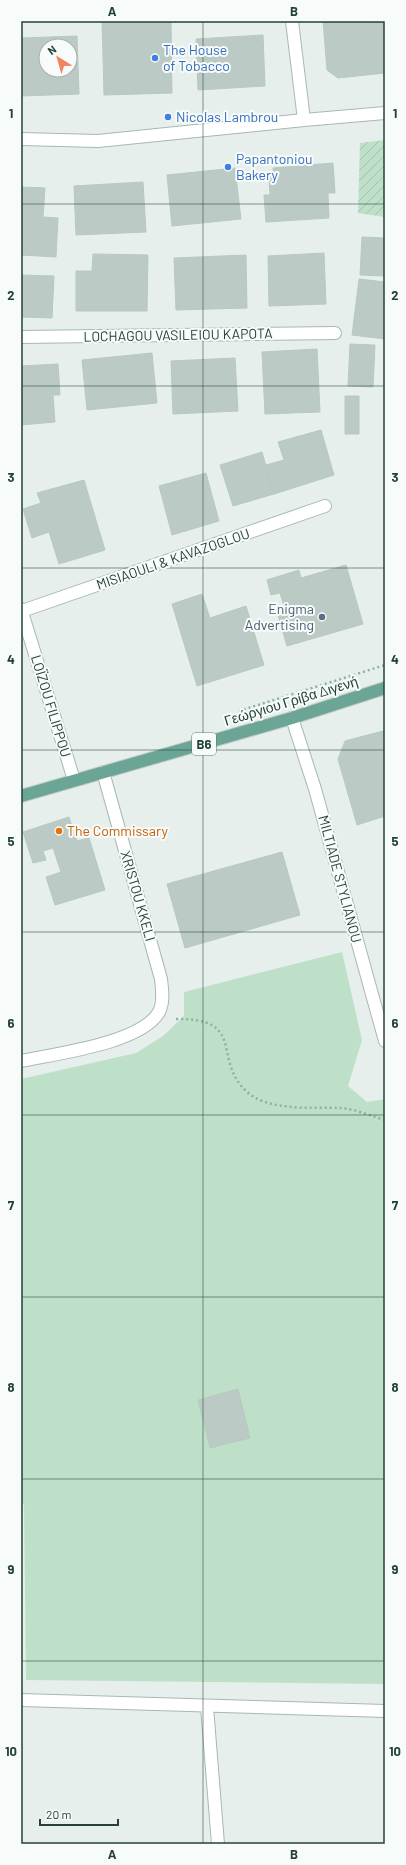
<svg xmlns="http://www.w3.org/2000/svg" width="406" height="1865" font-family="Barlow,sans-serif">
	<style>
		.grass { fill: #bfe0c8 }
		.garden { fill: url(#garden-furrows) }
		.building { fill: #bbcac4; stroke: #b8c9c2; fill-rule: evenodd }
		.lines { fill: none; stroke-linecap: round; stroke-linejoin: round }
		.minor-casing { stroke: #a8b8b2; stroke-width: 14 }
		.tertiary-casing { stroke: #a8b8b2; stroke-width: 14 }
		.primary-casing { stroke: #c2cac8; stroke-width: 14 }
		.path { stroke: #86b3a5; stroke-width: 2.5; stroke-dasharray: 2 3; stroke-linecap: butt }
		.minor { stroke: #fff; stroke-width: 12 }
		.tertiary { stroke: #fff; stroke-width: 12 }
		.primary { stroke: #6aa596; stroke-width: 12 }
		.grid { fill: none; stroke: #24423a; stroke-width: 1; stroke-opacity: 0.55 }
		.shop-dot { fill: #3f7fe0; stroke: #f7fbf9; stroke-width: 1.5 }
		.service-dot { fill: #5c6f8a; stroke: #f7fbf9; stroke-width: 1.5 }
		.food-dot { fill: #e8710a; stroke: #f7fbf9; stroke-width: 1.5 }
		.labels { text-anchor: middle; stroke-width: 4; stroke-linejoin: round; paint-order: stroke }
		.shield { fill: #f7fbf9; stroke: #637a73; stroke-width: 1 }
		.shield-label { font-size: 13px; font-weight: bold; fill: #24423a }
		.shop-label { font-size: 14px; fill: #366cbe; stroke: #f7fbf9; text-anchor: start }
		.street-label { font-size: 14px; fill: #24423a; stroke: #f7fbf9 }
		.service-label { font-size: 14px; fill: #4e5e75; stroke: #f7fbf9; text-anchor: end }
		.food-label { font-size: 14px; fill: #c56008; stroke: #f7fbf9; text-anchor: start }
		.neatline { fill: none; stroke: #24423a; stroke-width: 1.5 }
		.grid-label { font-size: 13px; text-anchor: middle; font-weight: bold; fill: #24423a }
	</style>
	<defs>
		<pattern id="garden-furrows" width="10" height="10" patternUnits="userSpaceOnUse"><rect width="10" height="10" fill="#bfe0c8"/><path d="M-1 1l2-2M0 10L10 0M9 11l2-2" fill="none" stroke="#a4c1ad"/></pattern>
	</defs>
	<rect width="100%" height="100%" fill="#e6efeb"/>
	<path class="grass" d="M342,952l20,88 -14,46 19,16 18,-3v585l-359,-4 -2,-176 -3,1v-426l115,-26 27,-17 21,-20v-24z"/>
	<path class="garden" d="M385,140v77l-27,-4 2,-70z"/>
	<path class="building" d="M102,21h69l1,72 -68,2z
		M323,21h45v2l17,-2v52l-47,5 -11,-8z
		M263,35l2,51 -67,4 -2,-51z
		M77,36l2,58 -58,2v-58zM46,46h24v24h-24z
		M333,163l2,30h-7l1,25 -63,4 -2,-27h6l-1,-18h5l-1,-9z
		M235,168l6,51 -69,7 -5,-51z
		M143,182l3,50 -70,3 -2,-49z
		M21,187l24,1 -2,29 15,1 -2,39 -35,-2z
		M362,237l23,1v38l-25,-1z
		M324,253l2,51 -57,2 -1,-50z
		M93,254l55,1 -1,56h-71v-40h16z
		M246,255l1,53 -71,2 -2,-52z
		M21,275l33,1 -2,42 -31,-1z
		M359,279l26,3v57l-33,-4z
		M350,344l25,1 -2,42 -25,-1z
		M317,349l3,63 -55,2 -3,-62z
		M152,353l5,50 -70,7 -5,-50z
		M235,358l3,53 -65,3 -2,-53z
		M58,364l2,31h-7l2,27 -34,3v-59z
		M345,396h14v38h-14z
		M321,430l13,45 -60,19 -8,-29 18,-5 -6,-18z
		M262,452l12,42 -41,12 -13,-41z
		M206,473l13,48 -47,14 -13,-49z
		M84,480l21,70 -46,14 -10,-32 -17,6 -9,-29 18,-6 -4,-10z
		M346,565l17,59 -76,22 -11,-38 8,-2 -4,-13 -9,2 -4,-15 32,-10 2,8z
		M202,594l8,24 36,-12 18,59 -67,21 -25,-82z
		M383,731l2,6v79l-28,9 -19,-66 7,-18z
		M69,817l8,24 12,-3 16,52 -50,15 -9,-28 15,-5 -8,-24 -10,3 3,9 -13,3 -10,-31z
		M282,852l18,63 -115,33 -18,-64z
		M238,1389l12,49 -40,10 -12,-48z"/>
	<g class="lines">
		<g class="minor-casing">
			<path id="minor" d="M292,21l12,99
				M21,337l314,-4
				M21,609l53,171
				M22,611l303,-105
				M292,718l23,71 70,252
				M21,1061c33,-7 124,-18 139,-51 4,-10 2,-21 1,-31l-58,-207
				M21,1700l364,11
				M207,1707l11,137"/>
		</g>
		<g class="tertiary-casing">
			<path id="tertiary" d="M21,139l77,2 206,-21 81,-7"/>
		</g>
		<g class="primary-casing">
			<path id="primary" d="M21,796l271,-78 93,-30"/>
		</g>
		<path class="path" d="M239,711l146,-46
			M176,1019c71,-1 36,40 70,72 22,21 67,16 95,17 14,1 30,8 44,12"/>
		<use href="#minor" class="minor"/>
		<use href="#tertiary" class="tertiary"/>
		<use href="#primary" class="primary"/>
	</g>
	<path class="grid" d="M203,21v1823M21,204h364M21,386h364M21,568h364M21,750h364M21,932h364M21,1115h364M21,1297h364M21,1479h364M21,1661h364"/>
	<g class="shop-dot">
		<circle cx="155" cy="58" r="4"/>
		<circle cx="168" cy="117" r="4"/>
		<circle cx="228" cy="167" r="4"/>
	</g>
	<circle class="service-dot" cx="322" cy="617" r="4"/>
	<circle class="food-dot" cx="59" cy="831" r="4"/>
	<g class="labels">
		<rect class="shield" x="192" y="733" width="24" height="22" rx="3"/>
		<g class="shield-label">
			<text x="204" y="749">B6</text>
		</g>
		<g class="shop-label">
			<text x="163" y="55">The House<tspan x="163" dy="16">of Tobacco</tspan></text>
			<text x="176" y="122">Nicolas Lambrou</text>
			<text x="236" y="164">Papantoniou<tspan x="236" dy="16">Bakery</tspan></text>
		</g>
		<g class="street-label">
			<text transform="translate(178 335) rotate(-1)" y="5">LOCHAGOU VASILEIOU KAPOTA</text>
			<text transform="translate(173 559) rotate(-19)" y="5">MISIAOULI &amp; KAVAZOGLOU</text>
			<text transform="translate(291 701) rotate(-17)" y="5">Γεώργιου Γρίβα Διγενή</text>
			<text transform="translate(51 706) rotate(73)" y="5">LOÏZOU FILIPPOU</text>
			<text transform="translate(340 879) rotate(75)" y="5">MILTIADE STYLIANOU</text>
			<text transform="translate(138 896) rotate(74)" y="5">XRISTOU KKELI</text>
		</g>
		<g class="service-label">
			<text x="314" y="614">Enigma<tspan x="314" dy="16">Advertising</tspan></text>
		</g>
		<g class="food-label">
			<text x="67" y="836">The Commissary</text>
		</g>
	</g>
	<rect width="406" height="1865" fill="none" stroke="#f7fbf9" stroke-width="44"/>
	<g transform="translate(58 58) rotate(323)"><circle r="19" fill="#f7fbf9" stroke="#a3b1ad"/>
	<path d="M0-3L7 15L0 10L-7 15Z" fill="#f4845f"/>
	<text y="-6" font-size="11" font-weight="bold" text-anchor="middle" fill="#24423a">N</text>
	</g>
	<path d="M40 1819v6h78v-6" fill="none" stroke="#24423a" stroke-width="2"/>
	<text x="46" y="1819" font-size="12" fill="#24423a" stroke="#f7fbf9" stroke-width="3" paint-order="stroke">20 m</text>
	<rect x="22" y="22" width="362" height="1821" class="neatline"/>
	<g class="grid-label">
		<text x="112" y="16">A</text>
		<text x="294" y="16">B</text>
		<text x="11" y="118">1</text>
		<text x="395" y="118">1</text>
		<text x="11" y="300">2</text>
		<text x="395" y="300">2</text>
		<text x="11" y="482">3</text>
		<text x="395" y="482">3</text>
		<text x="11" y="664">4</text>
		<text x="395" y="664">4</text>
		<text x="11" y="846">5</text>
		<text x="395" y="846">5</text>
		<text x="11" y="1028">6</text>
		<text x="395" y="1028">6</text>
		<text x="11" y="1210">7</text>
		<text x="395" y="1210">7</text>
		<text x="11" y="1392">8</text>
		<text x="395" y="1392">8</text>
		<text x="11" y="1574">9</text>
		<text x="395" y="1574">9</text>
		<text x="11" y="1756">10</text>
		<text x="395" y="1756">10</text>
		<text x="112" y="1859">A</text>
		<text x="294" y="1859">B</text>
	</g>
</svg>
